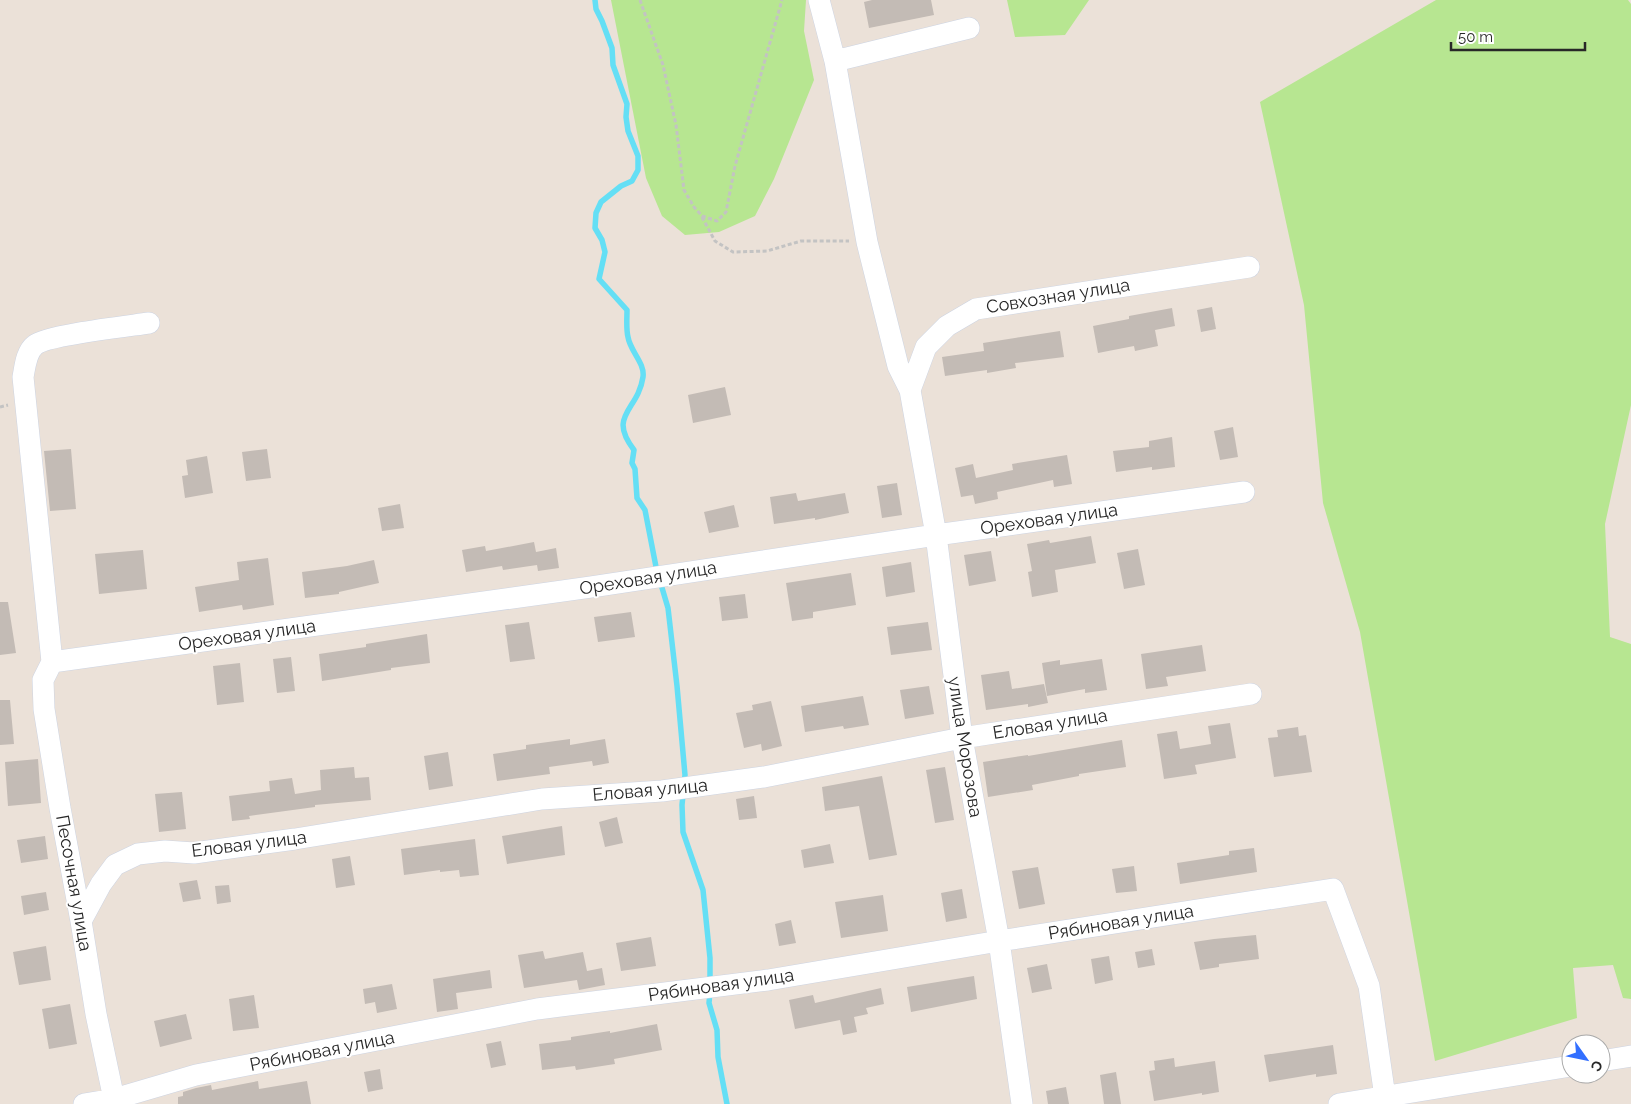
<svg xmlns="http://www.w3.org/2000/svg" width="1631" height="1104" font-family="Raleway,sans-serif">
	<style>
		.green { fill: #b7e691 }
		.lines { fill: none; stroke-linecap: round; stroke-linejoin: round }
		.stream { stroke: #64dff5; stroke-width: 5.5 }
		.building { fill: #c3bbb5 }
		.minor-casing { stroke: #cdd4e2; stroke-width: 22 }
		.path { stroke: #c3c3c3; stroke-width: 3; stroke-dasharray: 4 2.5; stroke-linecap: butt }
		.minor { stroke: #fff; stroke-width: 21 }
		.labels { text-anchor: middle; stroke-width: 4; stroke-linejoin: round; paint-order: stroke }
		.street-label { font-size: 18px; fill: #282828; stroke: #fff }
	</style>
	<rect width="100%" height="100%" fill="#ebe1d8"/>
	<path class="green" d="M611,0h195l-2,31 10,49 -40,99 -19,37 -36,16 -34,3 -23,-19 -16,-38z
		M1007,0h82l-24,35 -50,2z
		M1436,0h192l3,4v401l-26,119 5,113 21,7v355l-8,-1 -10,-33 -40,3 4,50 -142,43 -75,-429 -37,-129 -19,-198 -44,-203z"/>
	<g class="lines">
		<path class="stream" d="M595,0l1,9 6,12 10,27 1,17 14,39 -1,13 2,14 10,25v14l-6,11 -11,5 -20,16 -5,11 -1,15 7,12 3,12 -6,27 28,31c0,9 -1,19 1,27 2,14 17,26 15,40 -5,34 -36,38 -9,73l-2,13 3,6 2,29 8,12 12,62
			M660,581l8,27 9,78 8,89 -3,30 1,27 20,58 7,68v25
			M710,992l-1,11 8,27 1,27 9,47"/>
	</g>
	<path class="building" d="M872,0h59l3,15 -65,13 -5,-26z
		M1212,307l4,22 -15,3 -4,-22z
		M1172,308l3,18 -20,4 3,16 -23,5 -1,-5 -36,7 -5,-27 36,-7v-3z
		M1060,331l4,26 -49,6 1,5 -29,5v-3l-42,6 -3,-19 42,-6 -1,-8z
		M725,387l6,28 -38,8 -5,-28z
		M1233,427l5,30 -18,3 -6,-29z
		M1172,437l3,30 -23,3v-3l-36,5 -3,-21 36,-4v-6z
		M71,449l5,60 -26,2 -6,-60z
		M267,449l4,29 -25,3 -4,-29z
		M1067,455l5,29 -18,3 -1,-7 -56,12 1,7 -23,5 -2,-9 -12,2 -6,-29 18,-4 3,14 37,-8 -1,-6z
		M207,456l6,37 -28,5 -3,-22 6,-1 -2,-15z
		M897,483l5,32 -20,3 -5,-32z
		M796,493l2,8 47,-8 4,20 -34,7v-2l-41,6 -4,-27z
		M400,504l4,24 -22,3 -4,-23z
		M734,505l5,22 -30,6 -5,-21z
		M1091,536l5,27 -41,7 3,22 -26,5 -4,-25 4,-1 -5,-27 22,-4 1,3z
		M534,542l2,10 20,-4 3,20 -21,3 -1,-6 -34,5 -1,-4 -36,6 -4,-22 23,-4 1,5z
		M1138,549l7,36 -21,4 -7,-36z
		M143,550l4,39 -48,5 -4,-40z
		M991,551l5,30 -27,5 -5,-31z
		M268,558l6,47 -31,5 -1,-5 -43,7 -4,-25 44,-7 -2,-18z
		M374,560l5,23 -40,9v2l-34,4 -3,-26 45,-6z
		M911,562l4,30 -29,5 -4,-30z
		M851,573l5,32 -43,7v6l-21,3 -6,-38z
		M745,594l3,24 -26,3 -3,-24z
		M0,602h8l8,51 -16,2z
		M631,612l4,25 -37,5 -4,-25z
		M529,622l6,37 -25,3 -5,-37z
		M928,622l4,28 -41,5 -4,-28z
		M427,634l3,29 -39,5v2l-69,11 -3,-27 47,-7v-3z
		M1202,645l4,26 -40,6 2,9 -22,3 -5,-35z
		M291,657l4,34 -18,2 -4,-34z
		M1102,659l5,31 -22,3v-4l-38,7 -5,-33 18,-3v5z
		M240,663l4,39 -27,3 -4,-39z
		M1009,671l3,18 32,-5 4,19 -20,4v-3l-42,6 -5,-35z
		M929,686l5,28 -29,5 -5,-29z
		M863,696l6,29 -25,4 -1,-3 -38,6 -4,-26z
		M0,700h10l4,44 -14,1z
		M771,701l11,45 -20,5 -1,-7 -17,4 -8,-35 17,-3 -1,-5z
		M1230,723l6,35 -41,7 2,9 -33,5 -7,-45 20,-3 3,18 31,-5 -3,-18z
		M1298,727l1,9 7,-1 6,37 -38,5 -6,-39 10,-1 -1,-7z
		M570,739v6l35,-6 4,24 -16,3 -1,-5 -43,6 1,7 -53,7 -4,-27 33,-5v-4z
		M1122,740l4,27 -47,7v2l-47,9 1,5 -45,7 -5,-35 45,-7v1z
		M448,752l5,34 -24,4 -5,-34z
		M38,759l3,44 -33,3 -3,-44z
		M354,767l1,11 14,-1 2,23 -56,5v2l-66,9 1,3 -18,2 -3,-25 41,-5 -1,-10 23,-3 3,16 26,-4 -1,-20z
		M945,767l9,53 -19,3 -9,-53z
		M882,776l15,79 -28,5 -10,-54 -34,5 -3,-24z
		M182,792l4,37 -27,3 -4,-38z
		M754,796l3,22 -18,2 -3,-21z
		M617,817l6,26 -18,4 -6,-25z
		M562,826l3,29 -58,9 -5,-28z
		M45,836l3,23 -27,4 -4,-23z
		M475,839l4,36 -19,2 -1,-7 -19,2v-2l-36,5 -3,-26z
		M830,844l4,19 -30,5 -3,-18z
		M1254,848l3,24 -77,12 -3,-21 52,-8v-4z
		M350,856l5,29 -19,3 -4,-29z
		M1134,866l3,25 -21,2 -4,-24z
		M1038,867l7,37 -26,5 -7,-38z
		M197,880l4,19 -18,3 -4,-19z
		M229,885l2,17 -14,2 -2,-18z
		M962,889l5,29 -21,4 -5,-29z
		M46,892l3,18 -25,5 -3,-19z
		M883,895l5,36 -47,7 -6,-36z
		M791,920l5,23 -17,3 -4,-22z
		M1256,935l3,24 -40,5v3l-19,3 -6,-28 20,-3z
		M651,937l5,29 -35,5 -5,-28z
		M46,946l5,34 -32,5 -6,-33z
		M1152,949l3,16 -17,3 -3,-16z
		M543,951l2,8 38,-7 4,19 15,-3 3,17 -26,5 -2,-10 -53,8 -6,-33z
		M1109,956l4,24 -18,4 -4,-25z
		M1047,964l5,25 -20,4 -5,-25z
		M490,970l2,18 -36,5 2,16 -21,3 -4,-33z
		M974,976l3,23 -66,13 -4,-25z
		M392,984l5,25 -20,4 -2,-11 -10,2 -2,-15z
		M881,988l3,16 -18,4 2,6 -14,3 3,15 -14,3 -3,-15 -45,9 -6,-29 24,-5 2,8z
		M254,995l5,33 -26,3 -4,-32z
		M70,1004l7,40 -28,5 -7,-40z
		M186,1014l6,25 -32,8 -6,-26z
		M657,1024l5,26 -48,9 1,5 -39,6 -1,-4 -33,4 -3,-26 32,-4v-3l39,-6v2z
		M501,1041l5,24 -15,3 -5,-24z
		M1333,1045l4,29 -21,3v-3l-47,8 -5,-27z
		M1174,1058l1,9 40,-6 4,31 -17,3v-2l-48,8 -5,-30 6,-1 -1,-9z
		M380,1069l3,20 -15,3 -4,-20z
		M1116,1072l5,32h-17l-4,-29z
		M258,1081l1,8 48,-8 4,23h-133v-7l5,-1v-4l13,-4 15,-3 1,5z
		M1066,1087l3,17h-21l-2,-13z"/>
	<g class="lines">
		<g class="minor-casing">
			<path id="minor" d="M819,0l16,61 32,181 31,124 12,24 26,145 26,203 37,203 23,163
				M835,61l134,-33
				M910,390l16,-43 21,-21 29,-17 273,-42
				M52,662l539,-75 345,-52 308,-43
				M52,662l-9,18 1,29 16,99 21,113 15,93 19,90
				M52,662l-29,-285c2,-10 3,-25 12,-32 12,-10 94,-19 114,-22
				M81,921l20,-37 14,-19 23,-11 27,-3 29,2 101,-14 247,-40 120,-8 102,-14 198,-39 289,-44
				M1601,1061l30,-5
				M84,1104l30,-5 82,-24 341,-66 231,-29 231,-39 334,-52 36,97 16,111
				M1339,1104l232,-38"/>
		</g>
		<path class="path" d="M640,0l23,65 13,60 8,65 10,17 8,9 15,5 9,-9 9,-46 47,-166
			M702,217l13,24 18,11 34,-1 34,-10h48
			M0,407l8,-2"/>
		<use href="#minor" class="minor"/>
	</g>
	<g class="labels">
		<g class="street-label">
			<text transform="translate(1058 296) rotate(-9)" y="6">Совхозная улица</text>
			<text transform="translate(1049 519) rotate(-8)" y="6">Ореховая улица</text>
			<text transform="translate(648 578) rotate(-9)" y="6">Ореховая улица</text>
			<text transform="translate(247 635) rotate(-8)" y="6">Ореховая улица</text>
			<text transform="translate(1050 724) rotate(-9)" y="6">Еловая улица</text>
			<text transform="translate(965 747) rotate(81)" y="6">улица Морозова</text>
			<text transform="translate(650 790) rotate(-5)" y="6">Еловая улица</text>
			<text transform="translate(249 844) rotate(-7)" y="6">Еловая улица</text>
			<text transform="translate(74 883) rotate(80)" y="6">Песочная улица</text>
			<text transform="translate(1121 922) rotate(-9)" y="6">Рябиновая улица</text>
			<text transform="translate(721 985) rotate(-8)" y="6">Рябиновая улица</text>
			<text transform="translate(322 1051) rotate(-11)" y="6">Рябиновая улица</text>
		</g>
	</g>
	<g transform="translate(1586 1059) rotate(123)"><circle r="24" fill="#ffffff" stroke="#a9a9a9"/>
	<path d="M0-4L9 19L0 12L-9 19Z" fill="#326fff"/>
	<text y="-8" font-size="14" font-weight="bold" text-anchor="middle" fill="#282828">С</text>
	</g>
	<path d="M1451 42v8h134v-8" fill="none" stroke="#282828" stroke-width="2.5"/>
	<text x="1458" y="42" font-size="15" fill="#282828" stroke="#ffffff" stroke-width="4" paint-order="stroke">50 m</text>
</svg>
